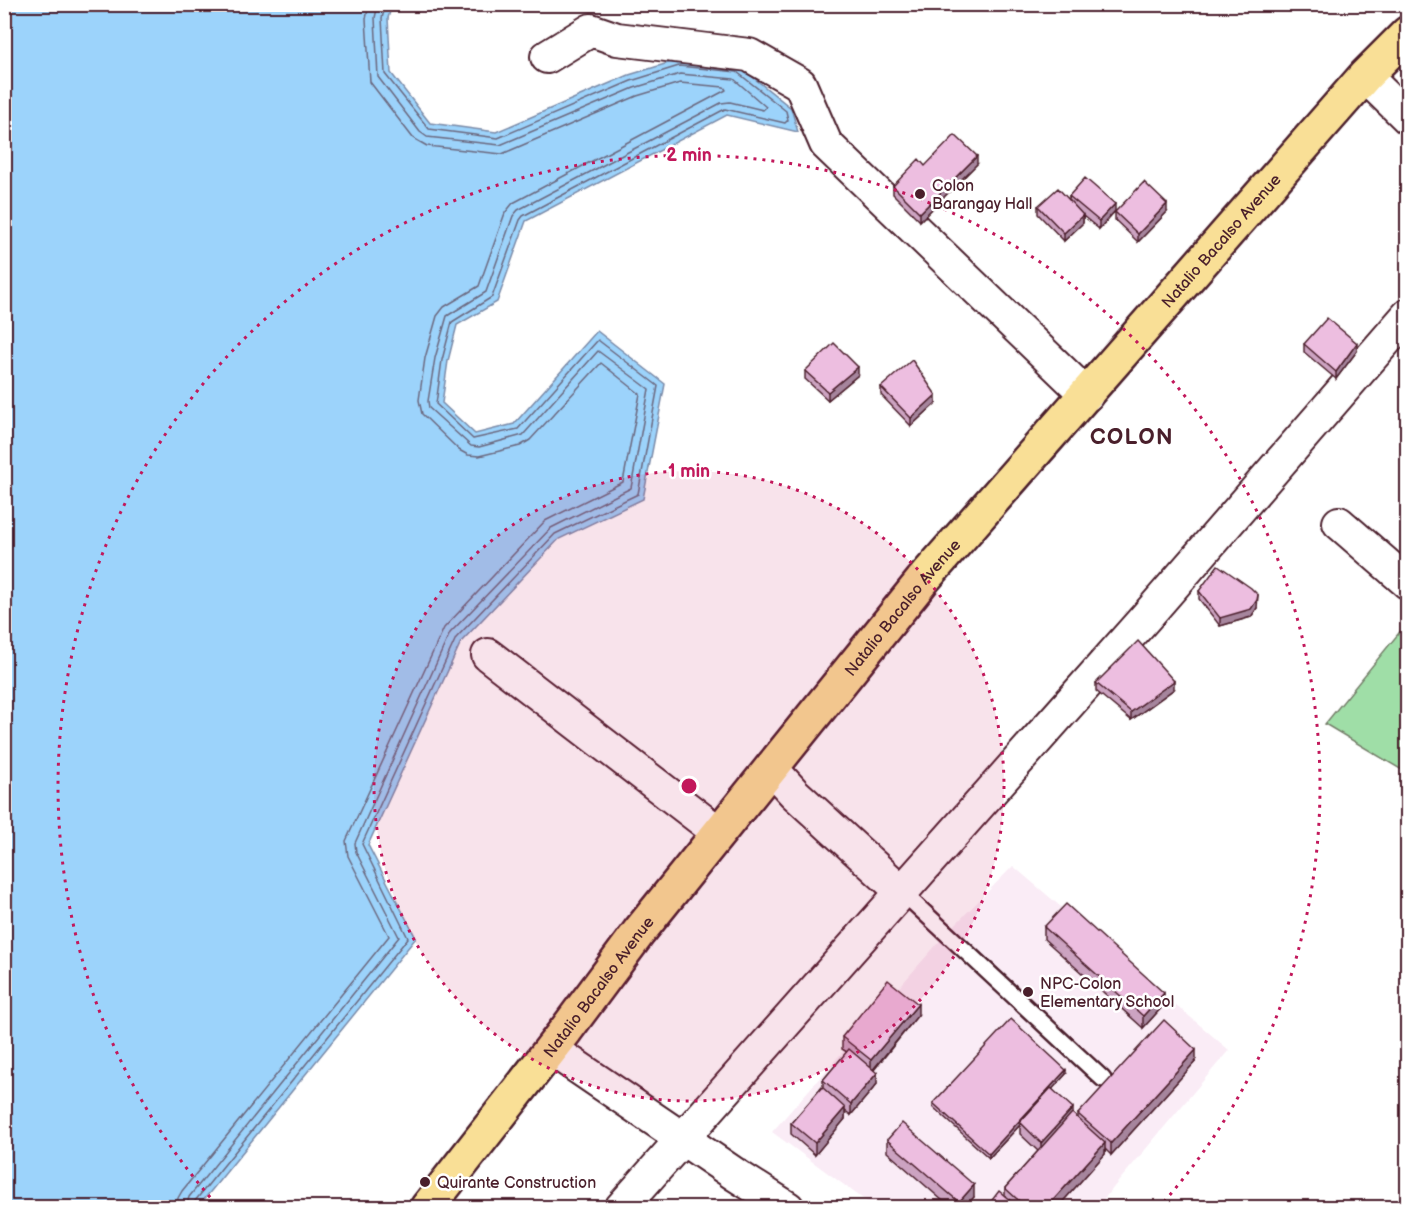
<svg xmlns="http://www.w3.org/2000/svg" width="1412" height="1212" font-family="'Balsamiq Sans',sans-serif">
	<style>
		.built { fill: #faecf6 }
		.green { fill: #9fdea7; stroke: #747e69; stroke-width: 1.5 }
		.water { fill: #9cd3fb; stroke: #7b8ba8; stroke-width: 1.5 }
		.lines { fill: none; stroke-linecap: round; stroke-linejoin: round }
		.shore { stroke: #6b677e; stroke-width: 1.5 }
		.service-casing { stroke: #4a1f2b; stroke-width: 20 }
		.minor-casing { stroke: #4a1f2b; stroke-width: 36 }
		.trunk-casing { stroke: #4a1f2b; stroke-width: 38 }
		.service { stroke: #fff; stroke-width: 15 }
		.minor { stroke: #fff; stroke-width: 32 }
		.trunk { stroke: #f9df96; stroke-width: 33 }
		.wall { fill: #cca3c1; stroke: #4a1f2b; stroke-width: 1.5 }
		.shaded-wall { fill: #a6859d; stroke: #4a1f2b; stroke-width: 1.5 }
		.building { fill: #edbee0; stroke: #4a1f2b; stroke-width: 1.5 }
		.ring { fill: none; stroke: #c2185b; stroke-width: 3; stroke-dasharray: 3 6 }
		.poi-dot { fill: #4a1f2b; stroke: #fff; stroke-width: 2 }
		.labels { text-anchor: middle; stroke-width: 5; stroke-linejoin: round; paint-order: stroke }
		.poi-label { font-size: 16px; fill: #4a1f2b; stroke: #fff; text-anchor: start }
		.street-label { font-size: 16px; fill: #4a1f2b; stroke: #fff }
		.district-label { font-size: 22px; font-weight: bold; letter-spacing: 1.5px; fill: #4a1f2b; stroke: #fff }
		.centre { fill: #c2185b; stroke: #fff; stroke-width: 3 }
		.ring-label { font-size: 18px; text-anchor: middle; font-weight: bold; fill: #c2185b; stroke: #fff; stroke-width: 5; stroke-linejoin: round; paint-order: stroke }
	</style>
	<rect width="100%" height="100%" fill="#fff"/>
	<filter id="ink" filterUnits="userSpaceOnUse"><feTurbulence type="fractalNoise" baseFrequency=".0167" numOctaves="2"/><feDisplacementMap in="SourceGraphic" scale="12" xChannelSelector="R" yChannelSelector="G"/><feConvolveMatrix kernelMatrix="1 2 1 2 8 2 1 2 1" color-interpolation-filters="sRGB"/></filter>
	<g filter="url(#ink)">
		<path class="built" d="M1013,866l216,184 -132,157h-223l-102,-75 174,-198z"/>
		<path class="green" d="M1407,623v150l-82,-49z"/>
		<path class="water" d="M5,5h387l-4,13 3,55 39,50 66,9 133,-57 49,-15 61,6 52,42 7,24 -71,-17 -201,106 -29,81 -40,23 -9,36 -6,42 33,31 39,-10 83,-93 68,53 -22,115 -84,40 -98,103 -93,203 48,93 -218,269 -193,1z"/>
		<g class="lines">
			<path class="shore" d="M177,1208l1,-10 4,-7 207,-255 -41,-80 -2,-15 98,-213 101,-107 78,-39 17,-88 -39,-31 -71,77 -10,6 -41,10 -11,-1 -9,-5 -37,-36 -3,-14 6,-42 12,-42 7,-9 35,-21 26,-73 8,-10 213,-113 -2,-3 -44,-4 -43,13 -135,58 -75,-8 -14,-8 -43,-56 -4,-63 3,-15
				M186,1208l3,-11 210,-260 -43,-85 -1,-9 95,-210 101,-105 80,-40 18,-99 -51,-38 -75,84 -44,12 -8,-1 -42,-38 -1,-7 7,-43 12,-42 39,-24 27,-76 5,-6 203,-107 9,-1 33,8 3,-3 -32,-28 -54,-5 -46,14 -134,57 -73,-8 -7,-5 -42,-55 -3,-59 3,-14
				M194,1208l1,-7 213,-263 -46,-94 94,-206 99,-104 83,-40 20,-108 -60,-46 -80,89 -45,10 -37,-35 6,-44 10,-38 40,-25 28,-77 3,-4 202,-107 60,14 3,-3 -2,-9 -49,-39 -58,-6 -48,15 -133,57 -69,-9 -44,-55 -3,-56 4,-14"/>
			<g class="service-casing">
				<path id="service" d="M901,891l202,188"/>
			</g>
			<g class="minor-casing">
				<path id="minor" d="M547,57l44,-27 26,9 132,16 51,29 26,60 261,251
					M1365,76l43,42
					M1339,523l69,60
					M488,655l231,178
					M771,768l23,25 107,98
					M551,1049l185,126 52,33
					M621,1208l525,-591 262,-302"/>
			</g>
			<g class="trunk-casing">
				<g id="trunk">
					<path id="s1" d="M427,1208l139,-178 73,-98 283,-351 443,-505 43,-43"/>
				</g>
			</g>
			<use href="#service" class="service"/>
			<use href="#minor" class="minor"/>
			<use href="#trunk" class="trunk"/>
		</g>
		<path class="wall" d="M977,164l-57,57 -27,-27v-8z
			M1069,196l46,15 -16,18 -16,-13v7l-19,18 -26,-27v-8l31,-5z
			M1115,212h52l-29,30 -23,-22z
			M1304,344l53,7 -21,28 -32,-27z
			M805,371l53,4 -30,25 -23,-21z
			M881,387l55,16 -25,23 -30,-31z
			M1199,591l58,17 -6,9 -31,9 -21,-27z
			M1096,683l78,6 -43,31 -35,-29z
			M1044,927l120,78 -21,23 -99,-89z
			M918,1015l-44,55 3,14 -26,31 -6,-4v8l-30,36 -24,-21v-11l32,-35v-8l24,-28 -5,-3v-12z
			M1196,1061l-85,94 -6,-6v5l-48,54h-71l19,-12v-8l33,-37 -18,-17v-9l-31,33 -56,-51v-4l133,-29 -14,15 21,25 5,5v-5z
			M887,1140l87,57 -10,11h-13l-64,-56z"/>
		<path class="shaded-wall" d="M977,156v8l-57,57v-8z
			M1115,204v7l-16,18v-8z
			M1167,204v8l-29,30v-8z
			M1083,215v8l-19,18v-8z
			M1357,343v8l-21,28v-7z
			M858,367v8l-30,25v-8z
			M936,395v8l-25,23v-8z
			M1258,595l-1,13 -6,9 -31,9v-8z
			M1174,681v8l-43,31v-8z
			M1164,993v12l-21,23v-12z
			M918,1004v11l-47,57v-12z
			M1196,1050v11l-85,94v-12z
			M1066,1070v4l-45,50 -1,-2v3l-31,33v-4z
			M877,1073v11l-26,31v-11z
			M845,1108v11l-30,36v-12z
			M1073,1108v12l-32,34v-11z
			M1105,1143v11l-48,54h-11z
			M974,1185v12l-10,11h-5v-6z"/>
		<path class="building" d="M955,135l22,21 -57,57 -27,-27 26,-27 6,7z
			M1085,178l30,26 -16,17 -30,-25z
			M1144,182l23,22 -29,30 -23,-22z
			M1058,188l25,27 -19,18 -26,-27z
			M1327,318l30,25 -21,29 -32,-28z
			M834,343l24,24 -30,25 -23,-21z
			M912,360l24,35 -25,23 -30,-31z
			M1218,565l33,23 7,7 -1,5 -6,9 -31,9 -21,-27z
			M1138,641l36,40 -43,31 -35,-29z
			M1066,904l98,89 -21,23 -99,-89z
			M888,980l30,24 -47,56 -29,-23z
			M1011,1019l55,51 -77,84 -56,-51z
			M1164,1020l32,30 -85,93 -33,-29z
			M849,1049l28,24 -26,31 -28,-24z
			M822,1087l23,21 -30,35 -24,-20z
			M1051,1088l22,20 -32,35 -21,-21z
			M1072,1113l33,30 -59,65h-19l-22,-20z
			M902,1123l72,62 -15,17 -72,-62z
			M999,1191l20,17h-33z"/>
	</g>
	<circle cx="689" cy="786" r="315" fill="#c2185b" fill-opacity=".12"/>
	<g class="ring">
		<circle cx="689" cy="786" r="315"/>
		<path d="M216 1204A631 631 0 1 1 1162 1204"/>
	</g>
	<g class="poi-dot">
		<circle cx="920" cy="194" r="6"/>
		<circle cx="1028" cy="992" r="6"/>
		<circle cx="425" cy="1182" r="6"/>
	</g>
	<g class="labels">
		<g class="poi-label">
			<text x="932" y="191">Colon<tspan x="932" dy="18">Barangay Hall</tspan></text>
			<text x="1040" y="989">NPC-Colon<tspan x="1040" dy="18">Elementary School</tspan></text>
			<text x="437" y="1188">Quirante Construction</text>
		</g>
		<g class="street-label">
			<text dy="6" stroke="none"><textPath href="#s1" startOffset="1252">Natalio Bacalso Avenue</textPath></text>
			<text dy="6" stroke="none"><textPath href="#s1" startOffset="766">Natalio Bacalso Avenue</textPath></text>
			<text dy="6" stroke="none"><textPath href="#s1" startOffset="280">Natalio Bacalso Avenue</textPath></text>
		</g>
		<g class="district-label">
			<text x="1132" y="444">COLON</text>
		</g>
	</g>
	<circle cx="689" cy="786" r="9" class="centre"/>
	<g class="ring-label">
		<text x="689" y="161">2 min</text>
		<text x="689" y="477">1 min</text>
	</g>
	<rect width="1412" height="1212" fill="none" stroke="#fff" stroke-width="24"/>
	<rect x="12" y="12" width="1388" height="1188" fill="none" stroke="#4a1f2b" stroke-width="2" filter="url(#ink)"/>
</svg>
